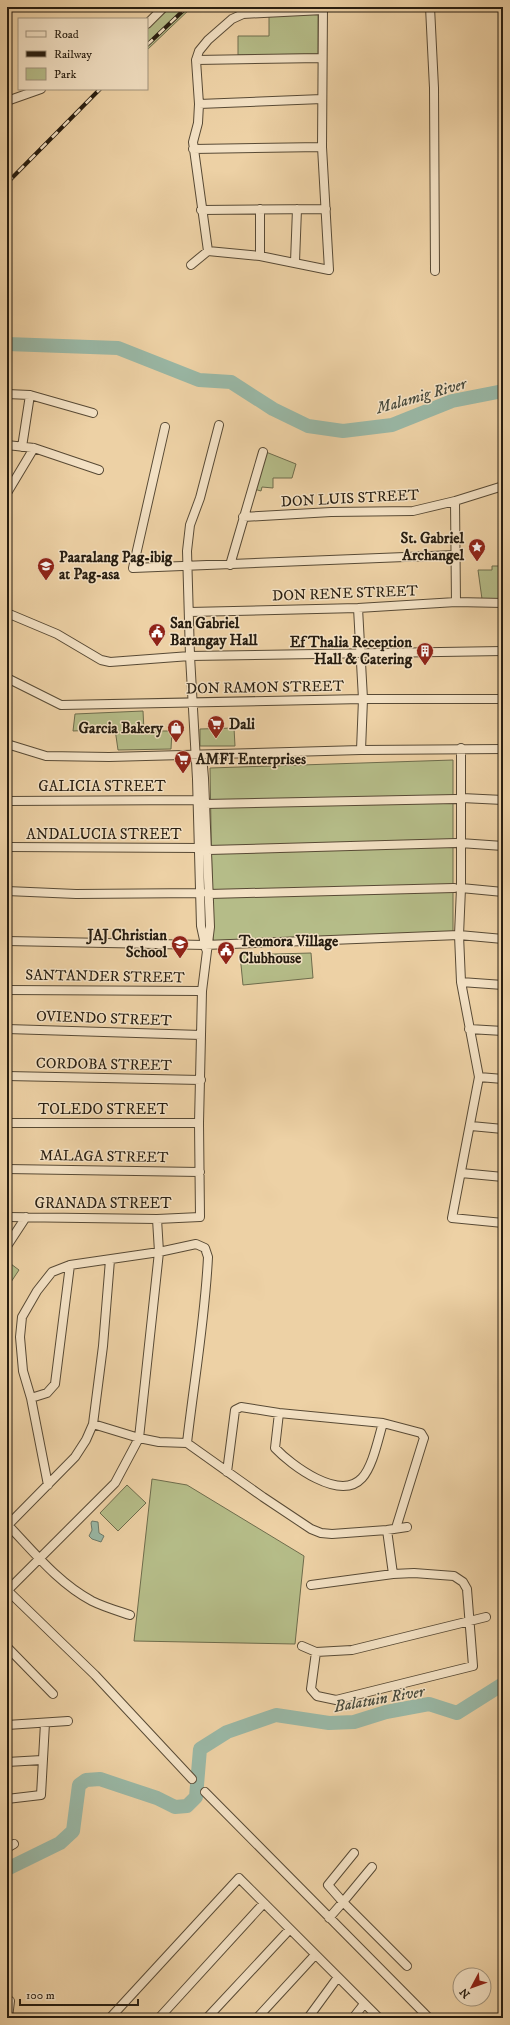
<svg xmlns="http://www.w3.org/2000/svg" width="510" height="2025" font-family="'IM FELL DW Pica',serif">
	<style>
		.green { fill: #b5bc88; stroke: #6e6c4c }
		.water { fill: #99b7a5; stroke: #6b7969 }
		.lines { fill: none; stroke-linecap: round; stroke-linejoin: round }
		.river { stroke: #99b7a5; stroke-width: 14 }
		.minor-casing { stroke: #584a35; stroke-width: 10 }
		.minor { stroke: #f3e1c4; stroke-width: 8 }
		.rail-casing { stroke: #271d10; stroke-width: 4 }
		.rail { stroke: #f3e1c4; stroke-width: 2.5; stroke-dasharray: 8; stroke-linecap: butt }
		.labels { text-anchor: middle; stroke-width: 3; stroke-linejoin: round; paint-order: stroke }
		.street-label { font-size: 15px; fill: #271d10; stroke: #f3e1c4 }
		.poi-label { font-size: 15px; font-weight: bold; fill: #271d10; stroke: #f3e1c4; text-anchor: start }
		.water-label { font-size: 16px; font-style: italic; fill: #494b3d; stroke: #f3e1c4 }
	</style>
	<rect width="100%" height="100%" fill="#edd1a5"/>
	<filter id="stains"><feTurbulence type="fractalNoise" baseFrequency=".005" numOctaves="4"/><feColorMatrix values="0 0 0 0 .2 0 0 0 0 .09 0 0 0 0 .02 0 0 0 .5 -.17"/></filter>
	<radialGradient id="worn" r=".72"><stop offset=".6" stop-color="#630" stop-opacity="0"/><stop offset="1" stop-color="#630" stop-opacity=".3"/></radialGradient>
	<path class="green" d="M171,7h21l-45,43v-21z
		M318,14v40l-80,1v-19h31v-21z
		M266,452l30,12 -4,14h-19v10l-11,-1 -1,4 -7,-2z
		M492,566h11v33h-21l-4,-29h14z
		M143,711l1,20h28l-1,18 -53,1 -3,-21 -42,2 2,-17z
		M234,728l1,18h-35v-17z
		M453,760v173l-240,8 -3,-173z
		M311,953l2,25 -70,7 -3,-30z
		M7,1261l12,9 -12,18z
		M152,1479l35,6 117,71 -9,88 -161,-3z
		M127,1485l19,18 -28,28 -18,-18z"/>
	<path class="water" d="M92,1521l6,1 1,11 5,3 -3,6 -9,-3 -3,-3 3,-6 -1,-7z"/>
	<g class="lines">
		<path class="river" d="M7,344l111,4 81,32 32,2 42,27 35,17 35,5 49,-6 60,-24 51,-10
			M7,1869l53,-26 13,-12 6,-46 7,-5 14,-1 57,19 18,9 12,-1 9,-9 4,-48 27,-17 49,-17 53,8 25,-1 32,-10 43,-8 28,9 46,-29"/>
		<g class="minor-casing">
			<path id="minor" d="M430,7l4,81 1,183
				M147,24l17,-17
				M196,60l126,-2
				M7,101l34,-12
				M199,104l123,-5
				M193,149l129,-2
				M201,210l125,-1
				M208,251l-15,-109 5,-19 1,-19 -3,-44 3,-9 9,-11 24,-21 11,-5 80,-4
				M260,256v-47
				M295,262l2,-53
				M191,265l17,-14 52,5 69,14 -7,-123 1,-140
				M7,394l23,1 63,18
				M165,427l-32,141 322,-13
				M7,445l27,3 65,22
				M22,447l8,-52
				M7,493l27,-45
				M455,501l1,101
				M243,517l88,-5 82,-1 42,-10 48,-15
				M230,565l33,-113
				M358,608l5,91 -2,51
				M189,612l169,-4 98,-6 47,1
				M7,613l50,21 44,26 9,2 80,-6 313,-5
				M7,678l54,27 302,-6h140
				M7,744l39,12 63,1 252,-7 142,-1
				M461,748v140l-2,47 2,47 18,95 -27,141 51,5
				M462,798l41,2
				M7,801l190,-1
				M205,804l251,-5
				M460,843l43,3
				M7,847l193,1
				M208,850l248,-7
				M461,888l42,4
				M7,891l69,3 126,-1
				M209,894l245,-6
				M7,941l198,4 254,-10 44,4
				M206,949l-5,-23 -4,-147 -7,-123 -3,-105 3,-26 10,-27 19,-73
				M461,982l42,3
				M7,990l195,1
				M7,1029l194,6
				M469,1029l34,2
				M7,1076l194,4
				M479,1077l24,2
				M7,1123h192
				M471,1126l32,3
				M7,1169l193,3
				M461,1173l42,4
				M7,1217l150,2 43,-2 -1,-94 3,-132 8,-64 -6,-149 -2,-22
				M7,1246l19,-29
				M31,1398l16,-5 8,-9 15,-119
				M279,1413l-4,35c16,17 65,54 87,30 11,-12 16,-39 21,-55
				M93,1424l46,14 20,4 28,1 76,54 48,32 10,4 11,1 55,-4 20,-3
				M227,1472l8,-62 6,-3 38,6 104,10 38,10 3,5 -1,3 -27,87
				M48,1485l-17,-87 -8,-27 -3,-34 2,-20 15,-26 15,-19 18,-7 89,-13 37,-8 9,4 3,9c-3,63 -14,124 -21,186
				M7,1524c26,27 51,59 85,77 12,6 26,10 38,14
				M8,1525l67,-68 11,-17 7,-16 10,-78 7,-86
				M387,1530l6,44
				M311,1585l82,-11 21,-1 40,3 9,6 4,7 6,77 -137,34 -19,-4 -6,-7 5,-37
				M7,1590l88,85 97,104
				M7,1591l108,-108 24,-45 20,-186 -2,-33
				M302,1646l14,6 36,-2 134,-33
				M7,1647l46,47
				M7,1725l61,-4
				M7,1762l35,-2
				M205,1792l224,226
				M7,1799l34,-4 4,-72
				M7,1848l7,-4
				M354,1853l-26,32 15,17 29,-35
				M329,1918l14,-16 64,64
				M8,2018l2,-17
				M110,2018l129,-140 140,140
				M159,2018l105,-115
				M207,2018l83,-89
				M257,2018l58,-63
				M308,2018l30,-41
				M353,2018l11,-14"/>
		</g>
		<use href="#minor" class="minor"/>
		<g class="rail-casing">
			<path id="rail" d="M147,45l40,-38
				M7,183l93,-94"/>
		</g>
		<use href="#rail" class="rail"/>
	</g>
	<defs>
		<g id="sight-pin" transform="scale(0.9)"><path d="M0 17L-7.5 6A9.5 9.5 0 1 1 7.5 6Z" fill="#8f2418" stroke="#f3e1c4"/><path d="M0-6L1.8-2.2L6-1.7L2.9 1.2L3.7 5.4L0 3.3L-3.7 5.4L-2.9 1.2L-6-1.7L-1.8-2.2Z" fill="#fff"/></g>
		<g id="school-pin" transform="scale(0.9)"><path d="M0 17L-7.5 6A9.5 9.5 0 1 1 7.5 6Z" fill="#8f2418" stroke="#f3e1c4"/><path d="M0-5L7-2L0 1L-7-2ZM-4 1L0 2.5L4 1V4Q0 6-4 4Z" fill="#fff"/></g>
		<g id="civic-pin" transform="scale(0.9)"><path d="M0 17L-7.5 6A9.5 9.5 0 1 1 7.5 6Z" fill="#8f2418" stroke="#f3e1c4"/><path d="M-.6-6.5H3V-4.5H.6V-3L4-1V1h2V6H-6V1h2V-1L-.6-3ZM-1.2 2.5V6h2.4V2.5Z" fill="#fff"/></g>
		<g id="building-pin" transform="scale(0.9)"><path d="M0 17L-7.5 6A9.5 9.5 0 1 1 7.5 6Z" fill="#8f2418" stroke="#f3e1c4"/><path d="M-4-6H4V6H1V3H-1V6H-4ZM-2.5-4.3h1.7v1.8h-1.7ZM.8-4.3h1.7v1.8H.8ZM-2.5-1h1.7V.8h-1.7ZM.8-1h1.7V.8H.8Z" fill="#fff"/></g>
		<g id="supermarket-pin" transform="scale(0.9)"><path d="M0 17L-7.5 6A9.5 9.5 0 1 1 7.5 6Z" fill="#8f2418" stroke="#f3e1c4"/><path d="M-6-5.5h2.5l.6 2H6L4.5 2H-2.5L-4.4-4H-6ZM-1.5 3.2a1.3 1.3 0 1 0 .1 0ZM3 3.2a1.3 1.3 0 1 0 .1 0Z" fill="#fff"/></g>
		<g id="shop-pin" transform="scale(0.9)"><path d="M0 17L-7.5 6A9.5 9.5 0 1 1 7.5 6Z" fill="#8f2418" stroke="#f3e1c4"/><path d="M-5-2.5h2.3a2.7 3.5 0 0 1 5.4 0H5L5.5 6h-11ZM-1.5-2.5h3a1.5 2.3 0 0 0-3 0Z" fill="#fff"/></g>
	</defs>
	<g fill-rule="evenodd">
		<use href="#sight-pin" x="477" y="547"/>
		<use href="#school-pin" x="46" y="566"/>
		<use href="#civic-pin" x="157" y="632"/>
		<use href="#building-pin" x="425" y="651"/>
		<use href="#supermarket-pin" x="216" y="724"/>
		<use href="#shop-pin" x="176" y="728"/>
		<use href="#supermarket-pin" x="183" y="759"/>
		<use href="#school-pin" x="180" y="944"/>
		<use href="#civic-pin" x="226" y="950"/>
	</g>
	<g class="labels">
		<g class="street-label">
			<text transform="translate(350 498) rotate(-3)" y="5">DON LUIS STREET</text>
			<text transform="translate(345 593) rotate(-2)" y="5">DON RENE STREET</text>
			<text transform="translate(265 687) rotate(-1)" y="5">DON RAMON STREET</text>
			<text x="102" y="791">GALICIA STREET</text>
			<text x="104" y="839">ANDALUCIA STREET</text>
			<text transform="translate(105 976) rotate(1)" y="5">SANTANDER STREET</text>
			<text transform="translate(104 1018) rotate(2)" y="5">OVIENDO STREET</text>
			<text transform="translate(104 1064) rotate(1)" y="5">CORDOBA STREET</text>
			<text x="103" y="1114">TOLEDO STREET</text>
			<text transform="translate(104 1156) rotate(1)" y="5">MALAGA STREET</text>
			<text x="103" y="1208">GRANADA STREET</text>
		</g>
		<g class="poi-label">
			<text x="464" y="543" text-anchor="end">St. Gabriel<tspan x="464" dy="17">Archangel</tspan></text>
			<text x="59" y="562">Paaralang Pag-ibig<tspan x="59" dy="17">at Pag-asa</tspan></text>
			<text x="170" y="628">San Gabriel<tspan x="170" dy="17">Barangay Hall</tspan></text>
			<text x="412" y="647" text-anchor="end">Ef Thalia Reception<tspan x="412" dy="17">Hall &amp; Catering</tspan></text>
			<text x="229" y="729">Dali</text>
			<text x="163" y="733" text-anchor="end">Garcia Bakery</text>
			<text x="196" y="764">AMFI Enterprises</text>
			<text x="167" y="940" text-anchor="end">JAJ Christian<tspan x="167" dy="17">School</tspan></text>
			<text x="239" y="946">Teomora Village<tspan x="239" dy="17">Clubhouse</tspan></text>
		</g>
		<g class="water-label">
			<text transform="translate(421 395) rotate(-16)" y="6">Malamig River</text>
			<text transform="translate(379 1698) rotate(-10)" y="6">Balatuin River</text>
		</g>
	</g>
	<rect width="510" height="2025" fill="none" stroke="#edd1a5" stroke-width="24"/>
	<rect x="8" y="8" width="494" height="2009" fill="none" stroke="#271d10" stroke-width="2"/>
	<rect x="12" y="12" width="486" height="2001" fill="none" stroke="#271d10"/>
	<rect x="18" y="18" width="130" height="72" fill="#f3e1c4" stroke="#a1937c"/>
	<rect x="26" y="31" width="20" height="6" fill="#f3e1c4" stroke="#a1937c"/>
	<text x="54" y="38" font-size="12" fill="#271d10">Road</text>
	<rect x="26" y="51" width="20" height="6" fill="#271d10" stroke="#a1937c"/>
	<text x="54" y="58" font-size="12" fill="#271d10">Railway</text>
	<rect x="26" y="68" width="20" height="12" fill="#b5bc88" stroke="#a1937c"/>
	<text x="54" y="78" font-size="12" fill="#271d10">Park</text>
	<g transform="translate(472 1987) rotate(229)"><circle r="19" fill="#f3e1c4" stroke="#a1937c"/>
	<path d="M0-3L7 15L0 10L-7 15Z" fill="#8f2418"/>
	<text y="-6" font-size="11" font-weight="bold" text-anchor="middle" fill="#271d10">N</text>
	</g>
	<path d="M20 1999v6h118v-6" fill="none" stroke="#271d10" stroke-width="2"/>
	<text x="26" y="1999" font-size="12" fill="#271d10" stroke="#f3e1c4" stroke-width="3" paint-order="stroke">100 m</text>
	<rect width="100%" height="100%" filter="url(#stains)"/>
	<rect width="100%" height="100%" fill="url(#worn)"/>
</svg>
